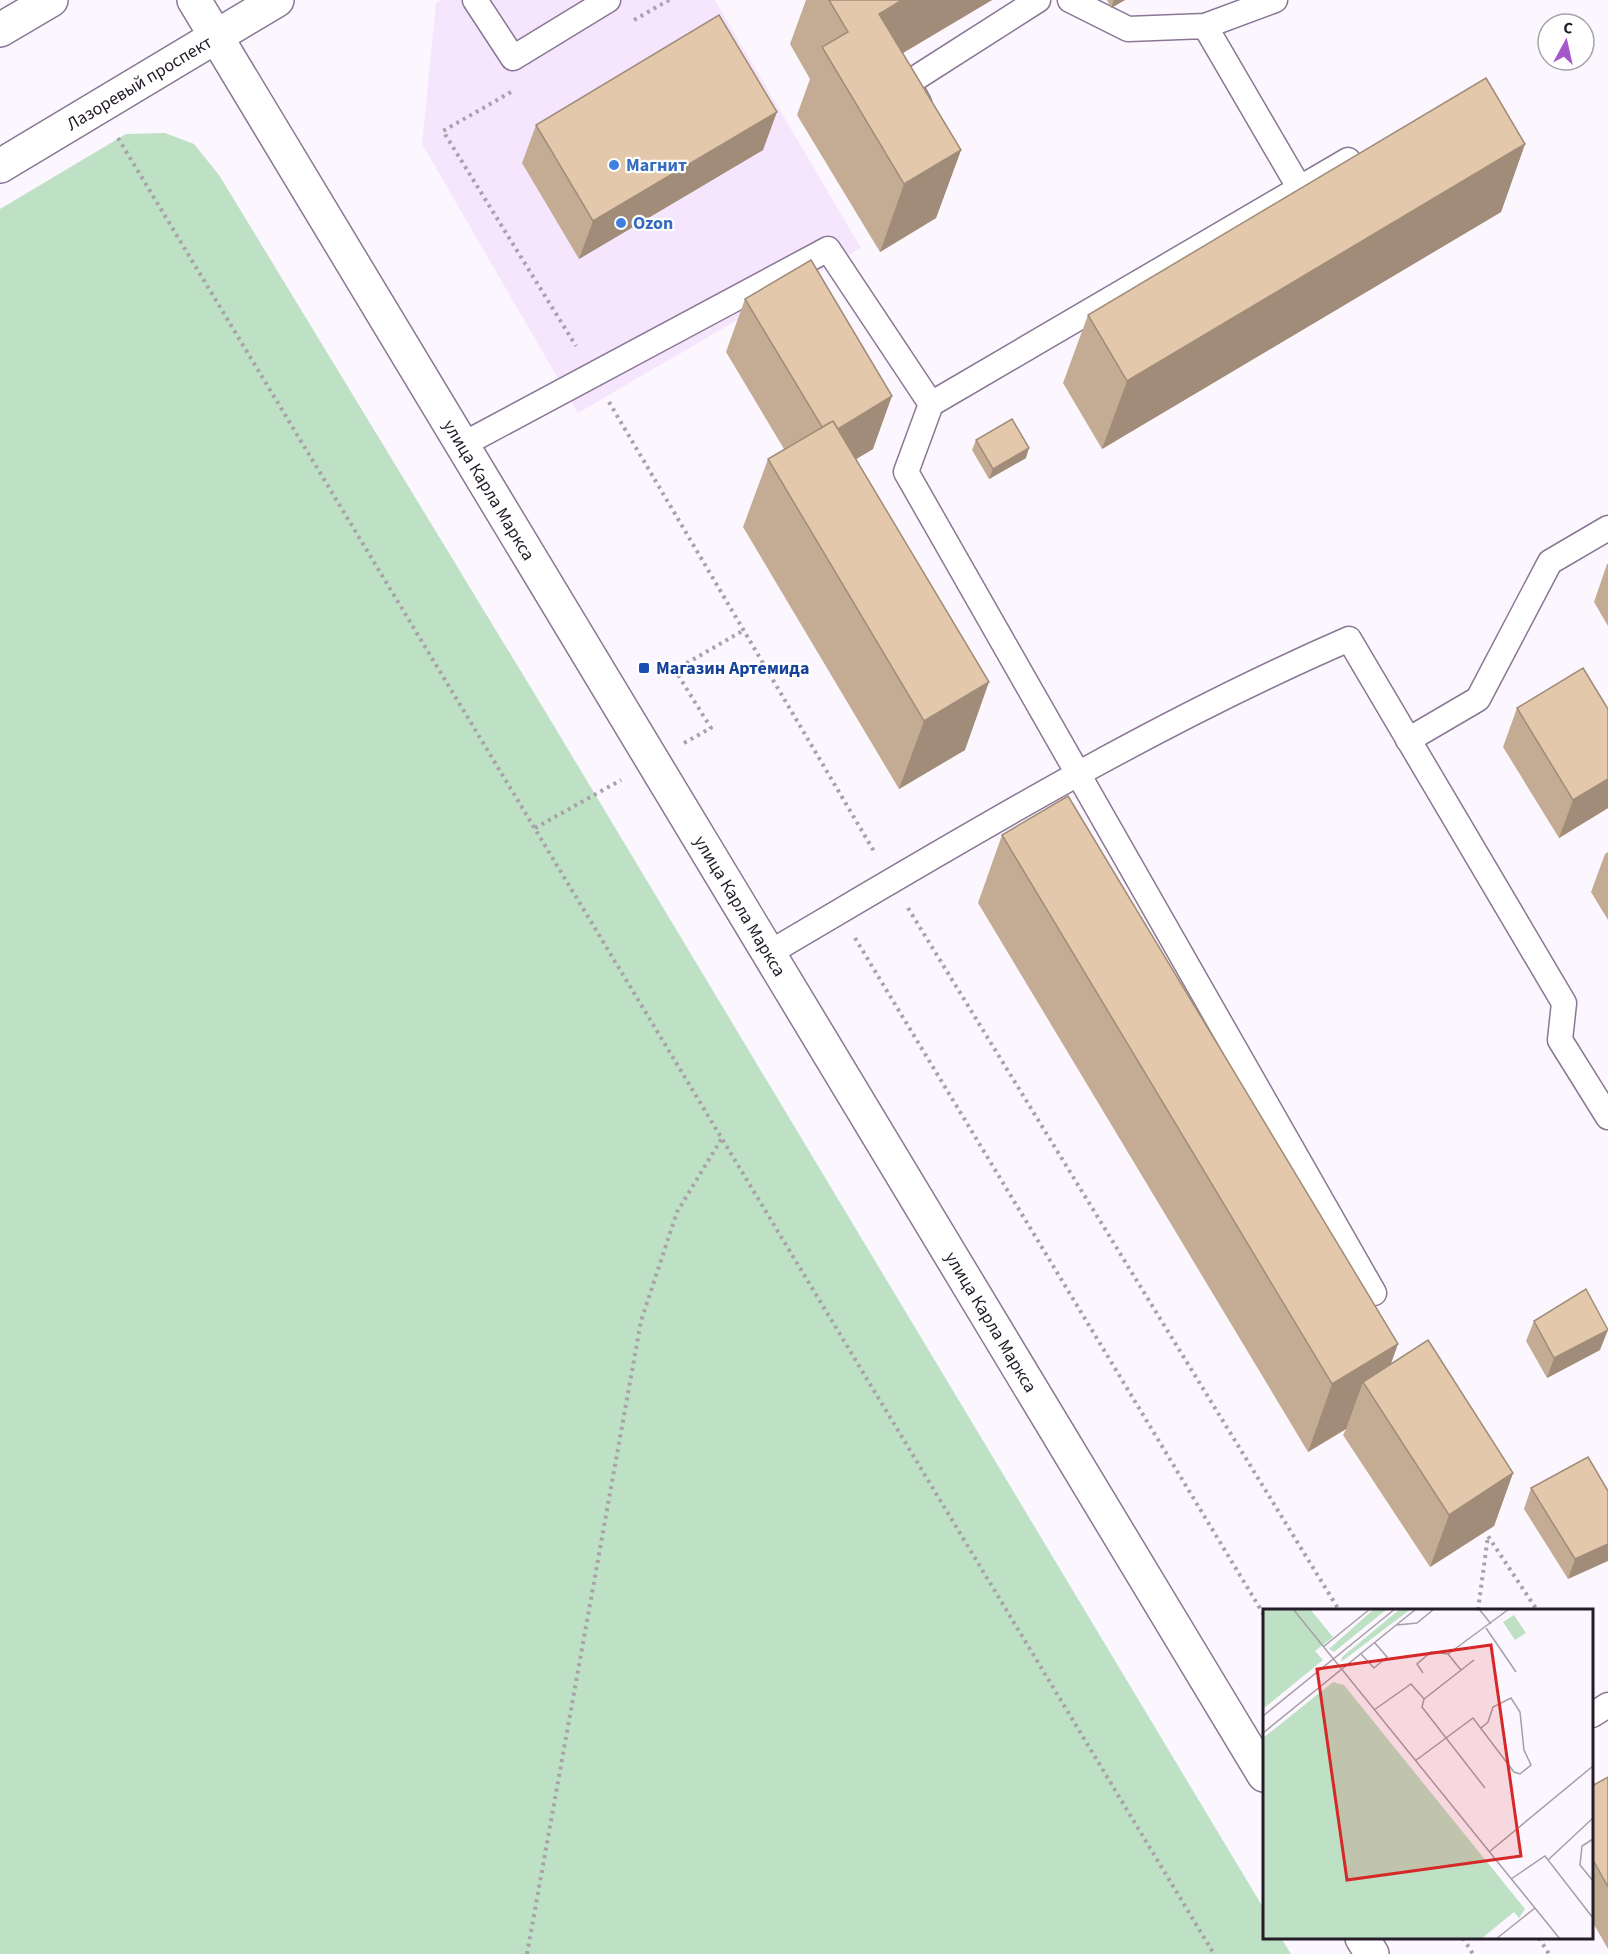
<svg xmlns="http://www.w3.org/2000/svg" width="1608" height="1954" font-family="'Source Sans 3',sans-serif">
	<style>
		.built { fill: #f5e6fe }
		.green { fill: #bee0c4 }
		.lines { fill: none; stroke-linecap: round; stroke-linejoin: round }
		.lane-casing { stroke: #8a7794; stroke-width: 27 }
		.street-casing { stroke: #8a7794; stroke-width: 36 }
		.path { stroke: #a8a2ab; stroke-width: 4; stroke-dasharray: 3 4.5; stroke-linecap: butt }
		.lane { stroke: #fff; stroke-width: 24 }
		.street { stroke: #fff; stroke-width: 33 }
		.wall { fill: #c4ac94 }
		.shaded-wall { fill: #a08c78 }
		.building { fill: #e4c8ac; stroke: #a08c78; stroke-width: 1.5 }
		.shop-dot { fill: #3f7fe0; stroke: #fff; stroke-width: 2 }
		.transit-dot { fill: #1a4fb4; stroke: #fff; stroke-width: 2 }
		.labels { text-anchor: middle; stroke-width: 4.5; stroke-linejoin: round; paint-order: stroke }
		.street-label { font-size: 18px; fill: #241c28; stroke: #fff }
		.shop-label { font-size: 18px; font-weight: bold; fill: #366cbe; stroke: #fff; text-anchor: start }
		.transit-label { font-size: 18px; font-weight: bold; fill: #164399; stroke: #fff; text-anchor: start }
		.inset-road { fill: none; stroke: #a69fa8; stroke-width: 1.5 }
		.view { fill: #d62828; fill-opacity: 0.15; stroke: #d62828; stroke-width: 3 }
		.inset-edge { fill: none; stroke: #241c28; stroke-width: 3 }
	</style>
	<rect width="100%" height="100%" fill="#fcf7fe"/>
	<path class="built" d="M441,0h274l146,248 -283,165 -156,-269 14,-141z"/>
	<path class="green" d="M165,133l29,11 25,31 323,531 722,1203v29h17l10,16h-1291v-1745l126,-75z"/>
	<g class="lines">
		<g class="lane-casing">
			<path id="lane" d="M475,0l38,58 95,-58
				M1070,0l58,29 77,-3 95,163
				M1205,26l70,-26
				M919,103l-11,-20 130,-83
				M931,404l-25,68 468,821
				M462,445l366,-196 103,155 417,-244
				M1408,740l70,-41 72,-137 58,-34
				M769,953c189,-111 377,-226 580,-314l215,364 -4,37 48,77
				M1592,1715l16,-10"/>
		</g>
		<g class="street-casing">
			<path id="street" d="M194,0l1070,1775
				M0,30l51,-30
				M0,166l277,-166
				M1362,1938l10,16"/>
		</g>
		<path class="path" d="M634,20l35,-20
			M511,92l-68,39 133,215
			M118,138l1096,1816
			M609,402l266,451
			M684,743l27,-15 -36,-58 69,-40
			M535,828l86,-48
			M908,908l431,702
			M855,938l409,677
			M1478,1610l10,-74 49,74
			M1463,1938l10,16
			M1539,1938l10,16
			M527,1954l114,-633 36,-109 45,-74"/>
		<use href="#lane" class="lane"/>
		<use href="#street" class="street"/>
	</g>
	<path class="wall" d="M806,0h186l-89,53 58,97 -25,68 -56,34 -83,-137 13,-36 -20,-35z
		M1107,0h18l-14,8z
		M536,125l227,25 -184,109 -57,-96z
		M1525,144l-24,68 -399,237 -39,-66 25,-68z
		M745,299l128,150 -17,10 109,291 -66,39 -156,-262 25,-68 16,-10 -58,-97z
		M976,440l50,18 -37,21 -17,-29z
		M1607,564h1v62l-14,-24z
		M1517,708l91,1v99l-49,30 -56,-91z
		M1002,835l389,529 122,109 -19,53 -64,41 -87,-132 3,-6 -38,23 -330,-549z
		M1608,852v68l-17,-28 14,-38z
		M1534,1321l66,29 -53,28 -21,-37z
		M1531,1488l77,3 -40,88 -44,-70z
		M1608,1777v172l-16,-28v-135z"/>
	<path class="shaded-wall" d="M902,0h90l-138,82 25,-68z
		M1114,0h11l-14,8z
		M777,112l-14,38 -184,109 14,-38z
		M1525,144l-24,68 -399,237 25,-68z
		M961,150l-25,68 -56,34 24,-68z
		M892,396l-19,53 -65,39 19,-52z
		M1029,448l-3,10 -37,21 4,-10z
		M989,682l-24,68 -66,39 25,-68z
		M1608,779v29l-49,30 14,-38z
		M1608,1330l-8,20 -53,28 7,-20z
		M1398,1344l-21,59 -14,-21 -17,47 -38,23 24,-68z
		M1513,1473l-19,53 -64,41 19,-52z
		M1608,1544v17l-40,18 7,-20z"/>
	<path class="building" d="M829,0h73l-23,14 82,136 -57,34 -82,-137 26,-15z
		M719,15l58,97 -184,109 -57,-96z
		M1486,78l39,66 -398,237 -39,-66z
		M811,260l81,136 -54,33 -5,-8 -11,6 -77,-128z
		M1012,419l17,29 -36,21 -17,-29z
		M833,421l156,261 -65,39 -156,-262z
		M1583,668l25,41v70l-35,21 -56,-92z
		M1068,796l330,548 -66,40 -330,-549z
		M1586,1289l22,41 -54,28 -20,-37z
		M1428,1340l85,133 -64,42 -86,-133z
		M1588,1457l20,34v53l-33,15 -44,-71z
		M1608,1777v110l-16,-29v-72z"/>
	<g class="shop-dot">
		<circle cx="614" cy="165" r="6"/>
		<circle cx="621" cy="223" r="6"/>
	</g>
	<rect class="transit-dot" x="638" y="662" width="12" height="12" rx="3"/>
	<g class="labels">
		<g class="street-label">
			<text transform="translate(139 83) rotate(-31)" y="6">Лазоревый проспект</text>
			<text transform="translate(489 490) rotate(59)" y="6">улица Карла Маркса</text>
			<text transform="translate(740 906) rotate(59)" y="6">улица Карла Маркса</text>
			<text transform="translate(991 1322) rotate(59)" y="6">улица Карла Маркса</text>
		</g>
		<g class="shop-label">
			<text x="626" y="171">Магнит</text>
			<text x="633" y="229">Ozon</text>
		</g>
		<g class="transit-label">
			<text x="656" y="674">Магазин Артемида</text>
		</g>
	</g>
	<g transform="translate(1263 1609)">
		<rect width="330" height="330" fill="#fcf7fe"/>
		<path d="M0,0h47l23,28 -18,14 8,9 -60,49zM111,0h13l-53,43 -5,-3zM137,0h11l-70,53 1,-5zM251,6l12,18 -11,7 -12,-18zM70,73l11,3 181,224 -6,9 -5,-6 -33,27h-218v-201z" fill="#bee0c4"/>
		<path class="inset-road" d="M30,0l267,330M216,0l12,15M134,16l20,-2 17,-14M223,19l30,44M60,38l47,-38M98,45l13,14 13,-11 -12,-14M185,45l61,-45M160,64l-6,-9 14,-12 17,2 13,16M161,90l-2,8 63,81M111,101l37,-26 13,15 50,-39M0,107l132,-107M0,124l153,-124M152,152l58,-43 41,54 6,2 11,-9 -7,-15 -4,-38 -9,-14 -18,9 -5,15 -7,6M330,230l-11,7 -2,19 13,16M226,243l104,-86M285,251l45,-42M248,270l34,-23 48,62M233,330l39,-31"/>
		<path class="view" d="M228,36l30,211 -174,24 -30,-211z"/>
		<rect width="330" height="330" class="inset-edge"/>
	</g>
	<g transform="translate(1566 42) rotate(8)"><circle r="28" fill="#ffffff" stroke="#a7a4a9" stroke-width="1.5"/>
	<path d="M0-4.5L10 22L0 15L-10 22Z" fill="#a458ca"/>
	<text y="-9" font-size="16" font-weight="bold" text-anchor="middle" fill="#241c28">С</text>
	</g>
</svg>
